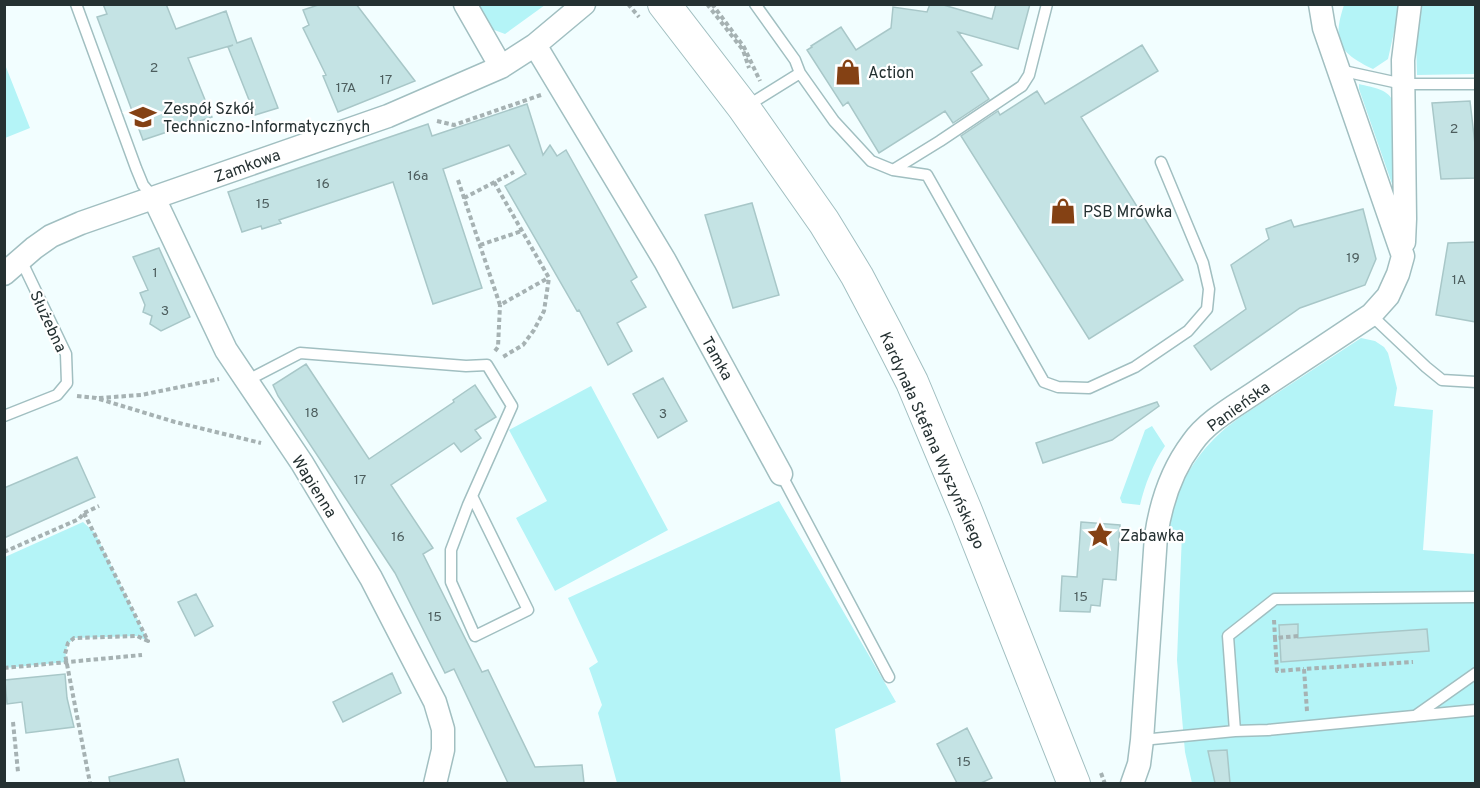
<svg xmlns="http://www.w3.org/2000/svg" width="1480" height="788" font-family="Overpass,sans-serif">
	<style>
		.green { fill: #b4f4f7 }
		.building { fill: #c4e3e4; stroke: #a8c7c8; stroke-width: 1.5 }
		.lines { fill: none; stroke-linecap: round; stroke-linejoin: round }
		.lane-casing { stroke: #a1bfc1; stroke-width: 13 }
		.street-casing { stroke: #a1bfc1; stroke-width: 25 }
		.secondary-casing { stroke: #a1bfc1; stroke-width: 34 }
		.path { stroke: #a6b2b3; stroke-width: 4; stroke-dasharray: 4.5 3; stroke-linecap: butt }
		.lane { stroke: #fff; stroke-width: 10 }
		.street { stroke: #fff; stroke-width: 22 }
		.secondary { stroke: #fff; stroke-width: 32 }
		.labels { text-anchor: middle; stroke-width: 4.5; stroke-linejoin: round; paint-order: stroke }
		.number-label { font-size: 14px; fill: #4d5e5e }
		.poi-label { font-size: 16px; fill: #253132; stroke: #fff; text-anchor: start }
		.street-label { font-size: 16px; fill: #253132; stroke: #fff }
	</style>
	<rect width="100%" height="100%" fill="#f2feff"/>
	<path class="green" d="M476,5h69l-40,29 -16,-6z
		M1344,5h56l-12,54 -15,10c-34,-16 -41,-28 -29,-64z
		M1422,5h53v69l-58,1 -1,-31z
		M4,62l26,66 -25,10 -1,-1z
		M1359,84c14,4 31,4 35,21l1,77 -3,2 -33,-95z
		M1361,338l14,3 9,6 4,6 9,35 -3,18 39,4 -10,140 52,4v229h-283l-7,-31 -8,-92 5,-127 -13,-2c6,-47 31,-86 70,-113z
		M591,386l77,144 -113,61 -39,-73 31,-17 -38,-71z
		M1152,426l13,20c-12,18 -20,38 -25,59l-18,-2 -2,-5 25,-68z
		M779,501l117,201 -61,27 6,54h-224l-19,-70 4,-8 -13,-37 9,-6 -30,-64z
		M83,522l12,11 53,108 -11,-5 -63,2c-8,7 -9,14 -8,24l-61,6v-111z"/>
	<path class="building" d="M103,4h63l10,25 50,-18 11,32 14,-5 27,70 -23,7 -27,-68 5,-2 -45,13 24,59 -69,23 -46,-123 10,-3z
		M321,4h35l59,77 -77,31 -15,-36 3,-1 -23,-47 6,-3 -6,-15z
		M930,4h10l52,15 4,-15h34l-12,45 -60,-17 24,33 -11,7 18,27 -36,24 -8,-12 -66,42 -31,-51 -5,4 -36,-56 5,-3 -1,-1 30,-19 15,23 35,-22 2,-21 34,5z
		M1142,45l16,26 -77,46 102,163 -94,59 -128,-203 37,-25 2,4 37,-24 8,13z
		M1470,101l6,52v25l-35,1 -9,-76z
		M527,104l16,51 7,-10 7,11 9,-6 71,127 -6,4 15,26 -29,16 15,28 -24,14 -29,-55 -2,1 -72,-125 21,-12 -17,-29 -66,24 39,119 -49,16 -40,-122 -114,38 2,3 -19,6 -1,-3 -19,6 -14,-40 200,-68 4,12z
		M752,203l27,92 -46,13 -28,-93z
		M1363,209l13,50 -11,26 -65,23 -89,62 -17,-24 52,-37 -15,-44 38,-26 -3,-10 25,-9 3,7z
		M1476,242v80l-40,-7 12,-72z
		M159,248l31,69 -29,14 -11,-7 2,-8 -9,-4 2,-7 -5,-12 8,-3 -15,-33z
		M306,364l63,95 85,-57 -1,-2 22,-15 21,32 -21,13 6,8 -20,14 -7,-9 -63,42 42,63 -10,6 59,118 6,-2 47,97 47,-2 2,18h-76l-54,-114 -9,4 -50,-100 -117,-177 -5,-11z
		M663,378l24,43 -29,17 -25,-44z
		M1157,402l2,4 -47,34 -69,23 -7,-20z
		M77,457l18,40 -91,41v-50z
		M1081,522l39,3 -4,55 -13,-1 -3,27 -9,-1 -1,7 -30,-1 2,-35 15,1z
		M196,594l17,32 -18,10 -17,-34z
		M1298,624v14l129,-9 2,22 -148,11 -2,-37z
		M392,673l9,20 -58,29 -10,-20z
		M65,674l2,24 7,29 -48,6 -4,-31 -15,2 -2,-24z
		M967,728l25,50 -11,5h-24l-20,-39z
		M1227,750l3,33h-15l-7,-32z
		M178,759l7,24h-75l-1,-6z"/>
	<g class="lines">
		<g class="lane-casing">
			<path id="lane" d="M76,4l60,164 7,17 11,13
				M755,4l40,56 5,13 34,48 37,40 22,9 34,5 117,207 14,5 31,1 46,-21 53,-36 19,-22 2,-20 -6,-26 -42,-101
				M1339,70l64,14h73
				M747,106l53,-33
				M893,170l47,-29 82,-55 7,-11 18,-71
				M1371,315l55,52 16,13 34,2
				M246,381l54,-28 166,13 21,-1 25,41 -44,99 -17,45v32l24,54 53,-26 -56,-114
				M4,416l53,-21 10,-12 -1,-29 -45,-94
				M781,474l108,203
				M1415,716l61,-43
				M1235,731l33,-1 208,-20
				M1142,740l93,-9 -7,-95 47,-37 201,-2"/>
		</g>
		<g class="street-casing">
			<path id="street" d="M465,4l36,63
				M535,45l130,216 116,213
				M154,198l72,152 76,113 69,115 64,124 8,27v21l-8,34
				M1404,242l1,-23 -2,-159 7,-56
				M4,274l30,-26 17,-12 30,-13 307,-107 113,-49 34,-22 49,-41
				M1132,784l7,-20 3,-24 14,-204c5,-34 15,-65 36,-93 16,-23 45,-38 68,-54 37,-25 74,-49 111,-74l17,-19 10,-22 5,-18 -79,-228 -4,-24"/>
		</g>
		<g class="secondary-casing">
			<path id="secondary" d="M664,4l80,104 80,114 33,54 29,55 26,51 54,129 108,273"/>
		</g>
		<path class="path" d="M628,4l11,13
			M707,4l36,46 6,18
			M712,4l32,43 16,34
			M437,121l17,4 87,-30
			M458,180l42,125 48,-27
			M494,182l55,96 -5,33 -10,19 -11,15 -22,13
			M464,198l50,-26
			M480,245l42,-14
			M495,351l3,-4 2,-42
			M77,396l19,2 79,24 86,21
			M99,398l42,-3 78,-16
			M84,513l64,128 -11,-5 -63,2 -6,5 -3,11 25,129 -1,1
			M4,552l75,-33 5,-6 15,-7
			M1274,620l1,18
			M1298,636l-23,2 2,33 27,-2
			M4,668l138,-13
			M1307,711l-3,-42 109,-7
			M13,722l5,50
			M1101,773l4,11"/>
		<use href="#lane" class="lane"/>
		<use href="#street" class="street"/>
		<use href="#secondary" class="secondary"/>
	</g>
	<defs>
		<g id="shop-bare" transform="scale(2.07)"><path d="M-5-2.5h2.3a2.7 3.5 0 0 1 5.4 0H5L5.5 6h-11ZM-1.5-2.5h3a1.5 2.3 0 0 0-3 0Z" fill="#844114" stroke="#fff" stroke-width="2.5" paint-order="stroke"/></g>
		<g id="school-bare" transform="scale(2.07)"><path d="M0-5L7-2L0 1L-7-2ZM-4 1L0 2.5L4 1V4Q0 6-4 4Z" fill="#844114" stroke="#fff" stroke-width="2.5" paint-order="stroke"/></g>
		<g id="sight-bare" transform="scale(2.07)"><path d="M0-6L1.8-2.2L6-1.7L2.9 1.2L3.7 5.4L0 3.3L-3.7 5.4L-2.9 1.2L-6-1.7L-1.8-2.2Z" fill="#844114" stroke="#fff" stroke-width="2.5" paint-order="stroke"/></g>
	</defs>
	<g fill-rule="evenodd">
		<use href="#shop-bare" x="848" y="72"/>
		<use href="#school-bare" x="143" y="117"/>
		<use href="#shop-bare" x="1063" y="211"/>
		<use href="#sight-bare" x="1100" y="535"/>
	</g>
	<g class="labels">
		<g class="number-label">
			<text x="154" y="72">2</text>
			<text x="386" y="84">17</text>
			<text x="346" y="92">17A</text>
			<text x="1454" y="133">2</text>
			<text x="418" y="180">16a</text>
			<text x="323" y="188">16</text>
			<text x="263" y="208">15</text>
			<text x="1353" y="262">19</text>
			<text x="155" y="277">1</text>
			<text x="1459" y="284">1A</text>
			<text x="165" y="315">3</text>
			<text x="312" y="417">18</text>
			<text x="663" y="418">3</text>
			<text x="360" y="484">17</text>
			<text x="398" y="541">16</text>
			<text x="1081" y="601">15</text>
			<text x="435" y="621">15</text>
			<text x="964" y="766">15</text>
		</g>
		<g class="poi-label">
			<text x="868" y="78">Action</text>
			<text x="163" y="114">Zespół Szkół<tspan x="163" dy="18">Techniczno-Informatycznych</tspan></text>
			<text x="1083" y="217">PSB Mrówka</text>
			<text x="1120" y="541">Zabawka</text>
		</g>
		<g class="street-label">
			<text transform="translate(247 165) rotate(-20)" y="6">Zamkowa</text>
			<text transform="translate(49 321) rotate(65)" y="6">Służebna</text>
			<text transform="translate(718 358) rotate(61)" y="6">Tamka</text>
			<text transform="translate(1238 406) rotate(-36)" y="6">Panieńska</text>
			<text transform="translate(933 440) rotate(66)" y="6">Kardynała Stefana Wyszyńskiego</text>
			<text transform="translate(315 486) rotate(58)" y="6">Wapienna</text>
		</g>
	</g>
	<rect width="1480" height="788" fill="none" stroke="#253132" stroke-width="12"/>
</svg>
